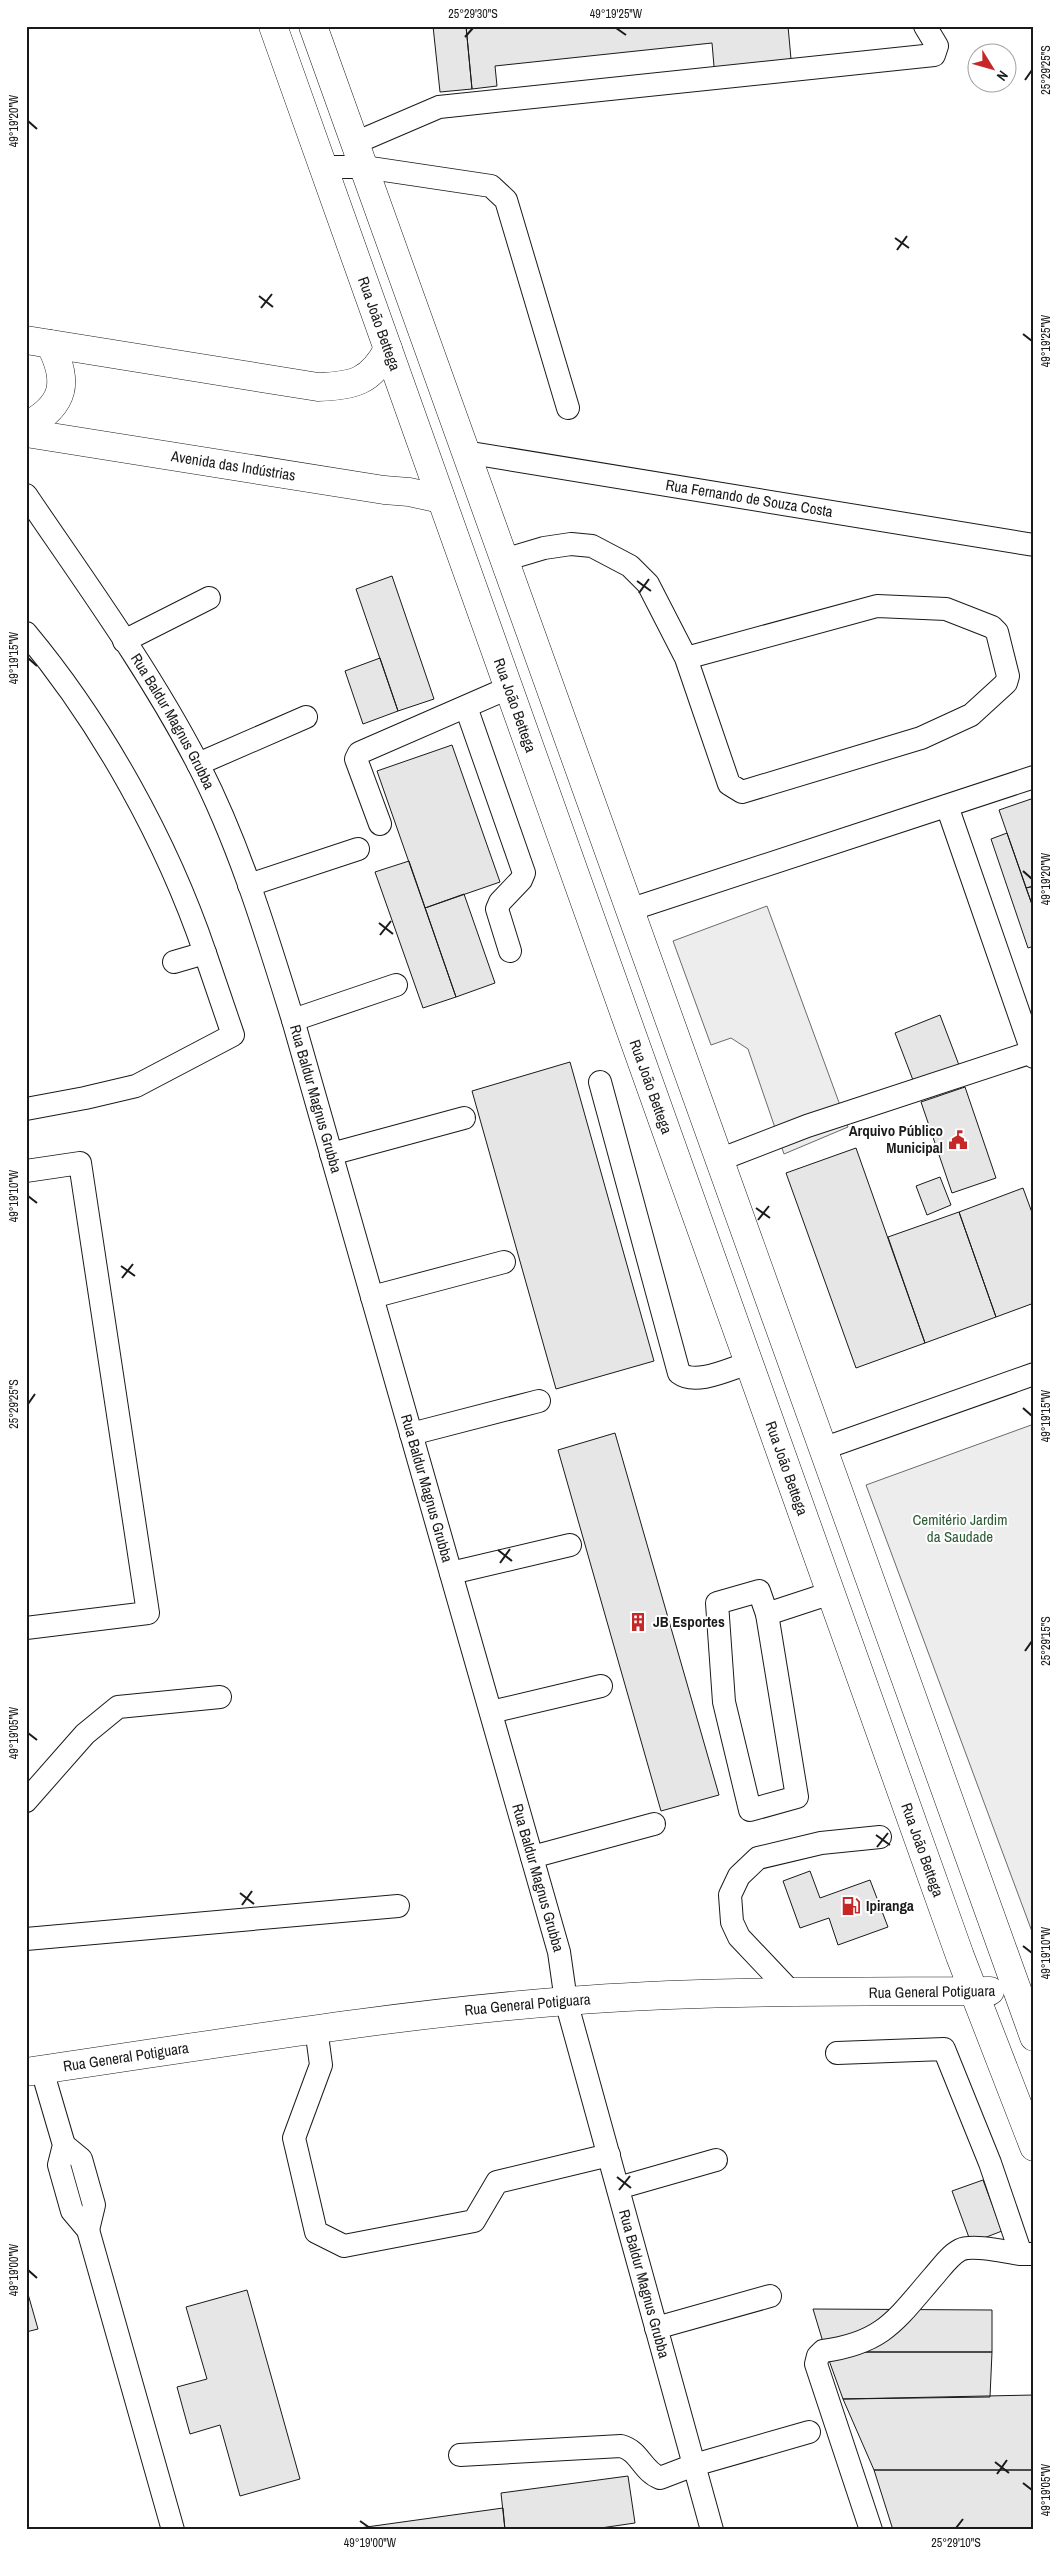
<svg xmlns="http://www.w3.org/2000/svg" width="1060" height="2556" font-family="'Archivo Narrow',sans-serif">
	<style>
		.built { fill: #ededed; stroke: #6a6a6a }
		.building { fill: #e6e6e6; stroke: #1a1a1a }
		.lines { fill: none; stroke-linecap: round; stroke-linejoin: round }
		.minor-casing { stroke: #1a1a1a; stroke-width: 24 }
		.major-casing { stroke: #1a1a1a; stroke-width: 29 }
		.minor { stroke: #fff; stroke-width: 22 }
		.major { stroke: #fff; stroke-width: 28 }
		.ticks { fill: none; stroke: #1a1a1a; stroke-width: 2 }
		.labels { text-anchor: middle; stroke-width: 4; stroke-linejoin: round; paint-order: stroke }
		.street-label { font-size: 15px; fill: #1a1a1a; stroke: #fff }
		.poi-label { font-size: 15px; font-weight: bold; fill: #1a1a1a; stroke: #fff; text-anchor: start }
		.park-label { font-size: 15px; fill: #2b5a34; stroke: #fff }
		.neatline { fill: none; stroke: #1a1a1a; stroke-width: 2 }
		.ticks-label { font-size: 12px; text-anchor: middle; fill: #1a1a1a }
	</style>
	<rect width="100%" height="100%" fill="#fff"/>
	<path class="built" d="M767,906l81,221 -64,27 -36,-105 -17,-11 -20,7 -38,-104z
		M1034,1424v513l-168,-452z"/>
	<path class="building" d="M433,26h33l6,63 -32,3z
		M466,26h322l4,44 -77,8 -3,-35 -217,23 2,20 -25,3z
		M392,576l42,123 -36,12 -42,-122z
		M380,658l18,53 -35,13 -18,-53z
		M452,745l48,137 -75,26 -48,-137z
		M1034,798v88l-8,2 -27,-78z
		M1007,833l27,77v36l-6,2 -37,-109z
		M409,861l47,136 -33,11 -48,-136z
		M1034,886v24l-8,-22z
		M464,894l31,89 -39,14 -31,-89z
		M940,1015l22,58 -46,15 -21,-55z
		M570,1062l84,299 -98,28 -84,-298z
		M965,1087l31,91 -44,15 -31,-91z
		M856,1148l69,195 -69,25 -70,-195z
		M940,1177l11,28 -24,10 -11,-29z
		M1023,1188l11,30v85l-38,14 -37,-105z
		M959,1212l37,105 -71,26 -37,-106z
		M615,1433l104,362 -58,16 -103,-361z
		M810,1871l10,27 50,-18 18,47 -50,18 -9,-27 -29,10 -17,-47z
		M983,2180l19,51 -31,12 -19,-52z
		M26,2287l12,42 -12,3z
		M247,2290l53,189 -60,17 -20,-71 -30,9 -13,-47 30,-8 -21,-72z
		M813,2309l179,1v42h-166z
		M826,2352h166l-2,45 -147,2z
		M1034,2395v75h-160l-31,-71z
		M874,2470h160v60h-141z
		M628,2476l7,47 -48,7h-82l-4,-37z
		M503,2508l2,22h-160z"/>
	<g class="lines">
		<g class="minor-casing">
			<g id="minor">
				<path d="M355,143l84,-36 495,-52 3,-9 -12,-20"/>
				<path d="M323,167h41l127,19 15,14 62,208"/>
				<path id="s1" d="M465,452l569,93"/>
				<path id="s2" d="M26,495c59,87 122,173 171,267 42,81 69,171 96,258l266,932 7,49 146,529"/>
				<path d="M504,560l40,-12 27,-4 21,2 38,20 18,18 38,74 43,126 13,8 179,-54 50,-23 35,-32 2,-7 -11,-44 -5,-5 -46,-18 -69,-3 -191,52"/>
				<path d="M26,633c76,91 141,208 179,320l-31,9"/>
				<path d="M124,641l85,-43"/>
				<path d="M466,707l58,166 -3,7 -21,22 -3,7 13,42"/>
				<path d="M198,764l108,-47"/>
				<path d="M947,806l87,251"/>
				<path d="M380,824l-24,-65 3,-6 149,-65"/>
				<path d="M249,885l109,-36"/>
				<path d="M629,910l405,-133"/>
				<path d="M293,1020l103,-35"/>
				<path d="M600,1082l79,291c17,13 50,-4 70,-10"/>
				<path d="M26,1109l59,-11 51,-12 97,-51 -28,-82"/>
				<path d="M331,1154l133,-36"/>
				<path d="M719,1160l88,-34 225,-74"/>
				<path d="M26,1171l54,-8 68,450 -122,15"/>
				<path d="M372,1297l132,-35"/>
				<path d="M411,1434l128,-33"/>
				<path d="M822,1449l212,-75"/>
				<path d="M451,1573l119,-28"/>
				<path d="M759,1591l8,23 30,183 -47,13 -26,-108 -7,-99z"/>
				<path d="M767,1614l64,-21"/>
				<path d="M491,1712l110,-26"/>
				<path d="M26,1801l59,-67 33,-27 102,-10"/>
				<path d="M532,1857l122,-33"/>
				<path d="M26,1939l372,-33"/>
				<path d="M792,1993l-53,-56 -7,-15 -2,-27 9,-19 19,-18 63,-15 59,-6"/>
				<path d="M316,2028l5,37 -27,73 22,94 28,14 130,-25 23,-39 112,-27"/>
				<path d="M837,2053l107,-4 46,114 31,91h12"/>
				<path d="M42,2070l22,75 -5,20 13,46 16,19 85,300"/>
				<path d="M64,2145l17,14 13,46 -6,25"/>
				<path d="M618,2188l98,-28"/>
				<path d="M656,2328l114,-32"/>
				<path d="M460,2455l161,-9c19,5 21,25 39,32l34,-13 115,-33"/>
				<path d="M871,2530l-55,-166 2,-8 5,-5c60,-8 73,-31 110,-74 8,-9 17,-22 27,-27 12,-6 47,2 61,4"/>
			</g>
		</g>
		<g class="major-casing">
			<g id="major">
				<path id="s3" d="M273,26l687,1930 74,191"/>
				<path d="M313,26l721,2011"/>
				<path d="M26,340l292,47c35,-1 53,-5 70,-38"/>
				<path d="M26,426c40,-21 43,-45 24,-82"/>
				<path id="s4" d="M26,433l358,57 25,2 32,7"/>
				<path id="s5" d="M26,2072c180,-26 359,-57 541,-71 140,-11 282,-9 423,-10"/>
			</g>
		</g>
		<use href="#minor" class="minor"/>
		<use href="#major" class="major"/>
	</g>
	<path class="ticks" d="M616,28l10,7M465,37l8,-9M1025,80l7,-10M28,121l9,8M895,238l14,10M897,250l10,-14M259,296l14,11M261,308l11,-14M1023,334l9,7M637,581l14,10M639,593l10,-14M28,658l9,8M1023,871l9,8M379,923l14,11M380,935l11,-14M28,1196l9,7M756,1208l14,10M758,1220l11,-14M121,1266l14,10M122,1278l11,-14M28,1404l7,-10M1023,1408l9,8M498,1550l14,11M500,1563l10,-14M1025,1651l7,-10M28,1733l9,7M876,1835l14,10M877,1847l11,-14M240,1893l14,11M242,1905l10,-14M1023,1946l9,7M617,2177l14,11M619,2190l11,-14M28,2270l9,8M995,2462l14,11M997,2474l10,-14M1023,2483l9,7M360,2521l10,7M956,2528l7,-9"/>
	<defs>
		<g id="civic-bare" transform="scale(1.5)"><path d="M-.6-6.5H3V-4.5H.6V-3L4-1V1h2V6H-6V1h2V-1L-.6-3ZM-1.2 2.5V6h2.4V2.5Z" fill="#c62828" stroke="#fff" stroke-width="2.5" paint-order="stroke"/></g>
		<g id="building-bare" transform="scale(1.5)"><path d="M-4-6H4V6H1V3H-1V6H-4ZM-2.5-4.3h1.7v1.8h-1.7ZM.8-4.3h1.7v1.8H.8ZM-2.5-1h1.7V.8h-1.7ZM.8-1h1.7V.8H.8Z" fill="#c62828" stroke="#fff" stroke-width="2.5" paint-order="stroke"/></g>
		<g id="fuel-bare" transform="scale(1.5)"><path d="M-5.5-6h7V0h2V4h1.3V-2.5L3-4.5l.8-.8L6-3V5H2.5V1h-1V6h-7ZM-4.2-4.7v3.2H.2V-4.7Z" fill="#c62828" stroke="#fff" stroke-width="2.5" paint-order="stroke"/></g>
	</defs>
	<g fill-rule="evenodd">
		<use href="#civic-bare" x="958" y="1140"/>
		<use href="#building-bare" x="638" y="1622"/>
		<use href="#fuel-bare" x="851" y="1906"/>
	</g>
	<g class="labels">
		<g class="street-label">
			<text dy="5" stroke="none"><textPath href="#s3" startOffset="316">Rua João Bettega</textPath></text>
			<text dy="5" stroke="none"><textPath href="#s4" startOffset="210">Avenida das Indústrias</textPath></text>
			<text dy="5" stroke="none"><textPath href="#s1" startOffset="288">Rua Fernando de Souza Costa</textPath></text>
			<text dy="5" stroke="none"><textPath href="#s3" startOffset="721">Rua João Bettega</textPath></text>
			<text dy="5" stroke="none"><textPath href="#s2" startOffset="270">Rua Baldur Magnus Grubba</textPath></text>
			<text dy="5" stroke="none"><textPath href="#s3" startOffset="1126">Rua João Bettega</textPath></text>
			<text dy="5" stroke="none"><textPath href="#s2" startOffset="675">Rua Baldur Magnus Grubba</textPath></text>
			<text dy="5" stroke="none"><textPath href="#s3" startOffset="1531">Rua João Bettega</textPath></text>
			<text dy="5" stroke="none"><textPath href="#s2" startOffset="1080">Rua Baldur Magnus Grubba</textPath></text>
			<text dy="5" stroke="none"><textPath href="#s3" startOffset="1936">Rua João Bettega</textPath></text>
			<text dy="5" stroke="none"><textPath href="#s2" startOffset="1485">Rua Baldur Magnus Grubba</textPath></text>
			<text transform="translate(932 1992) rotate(-1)" y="5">Rua General Potiguara</text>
			<text dy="5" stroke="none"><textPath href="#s5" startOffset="506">Rua General Potiguara</textPath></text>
			<text dy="5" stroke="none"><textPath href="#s5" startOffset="101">Rua General Potiguara</textPath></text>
			<text dy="5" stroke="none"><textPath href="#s2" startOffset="1905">Rua Baldur Magnus Grubba</textPath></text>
		</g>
		<g class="poi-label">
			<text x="943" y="1136" text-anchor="end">Arquivo Público<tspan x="943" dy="17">Municipal</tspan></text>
			<text x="653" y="1627">JB Esportes</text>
			<text x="866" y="1911">Ipiranga</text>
		</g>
		<g class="park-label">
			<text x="960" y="1525">Cemitério Jardim<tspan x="960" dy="17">da Saudade</tspan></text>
		</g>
	</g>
	<rect width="1060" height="2556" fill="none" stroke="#ffffff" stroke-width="55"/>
	<g transform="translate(992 68) rotate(127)"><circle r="24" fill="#ffffff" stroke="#a3a3a3"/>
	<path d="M0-4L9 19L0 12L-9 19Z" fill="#c62828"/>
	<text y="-8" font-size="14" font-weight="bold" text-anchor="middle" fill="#1a1a1a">N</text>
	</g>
	<rect x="28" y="28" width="1004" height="2500" class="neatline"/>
	<g class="ticks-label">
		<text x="473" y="18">25°29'30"S</text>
		<text x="616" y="18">49°19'25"W</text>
		<text transform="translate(1046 70) rotate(-90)" y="4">25°29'25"S</text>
		<text transform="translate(14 121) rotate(-90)" y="4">49°19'20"W</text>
		<text transform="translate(1046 341) rotate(-90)" y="4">49°19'25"W</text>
		<text transform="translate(14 658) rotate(-90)" y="4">49°19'15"W</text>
		<text transform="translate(1046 879) rotate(-90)" y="4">49°19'20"W</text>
		<text transform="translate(14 1196) rotate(-90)" y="4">49°19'10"W</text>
		<text transform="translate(14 1404) rotate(-90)" y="4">25°29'25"S</text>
		<text transform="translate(1046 1416) rotate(-90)" y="4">49°19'15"W</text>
		<text transform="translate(1046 1641) rotate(-90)" y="4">25°29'15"S</text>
		<text transform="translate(14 1733) rotate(-90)" y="4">49°19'05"W</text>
		<text transform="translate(1046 1953) rotate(-90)" y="4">49°19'10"W</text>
		<text transform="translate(14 2270) rotate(-90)" y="4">49°19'00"W</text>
		<text transform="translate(1046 2490) rotate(-90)" y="4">49°19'05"W</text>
		<text x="370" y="2547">49°19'00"W</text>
		<text x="956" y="2547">25°29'10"S</text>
	</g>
</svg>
